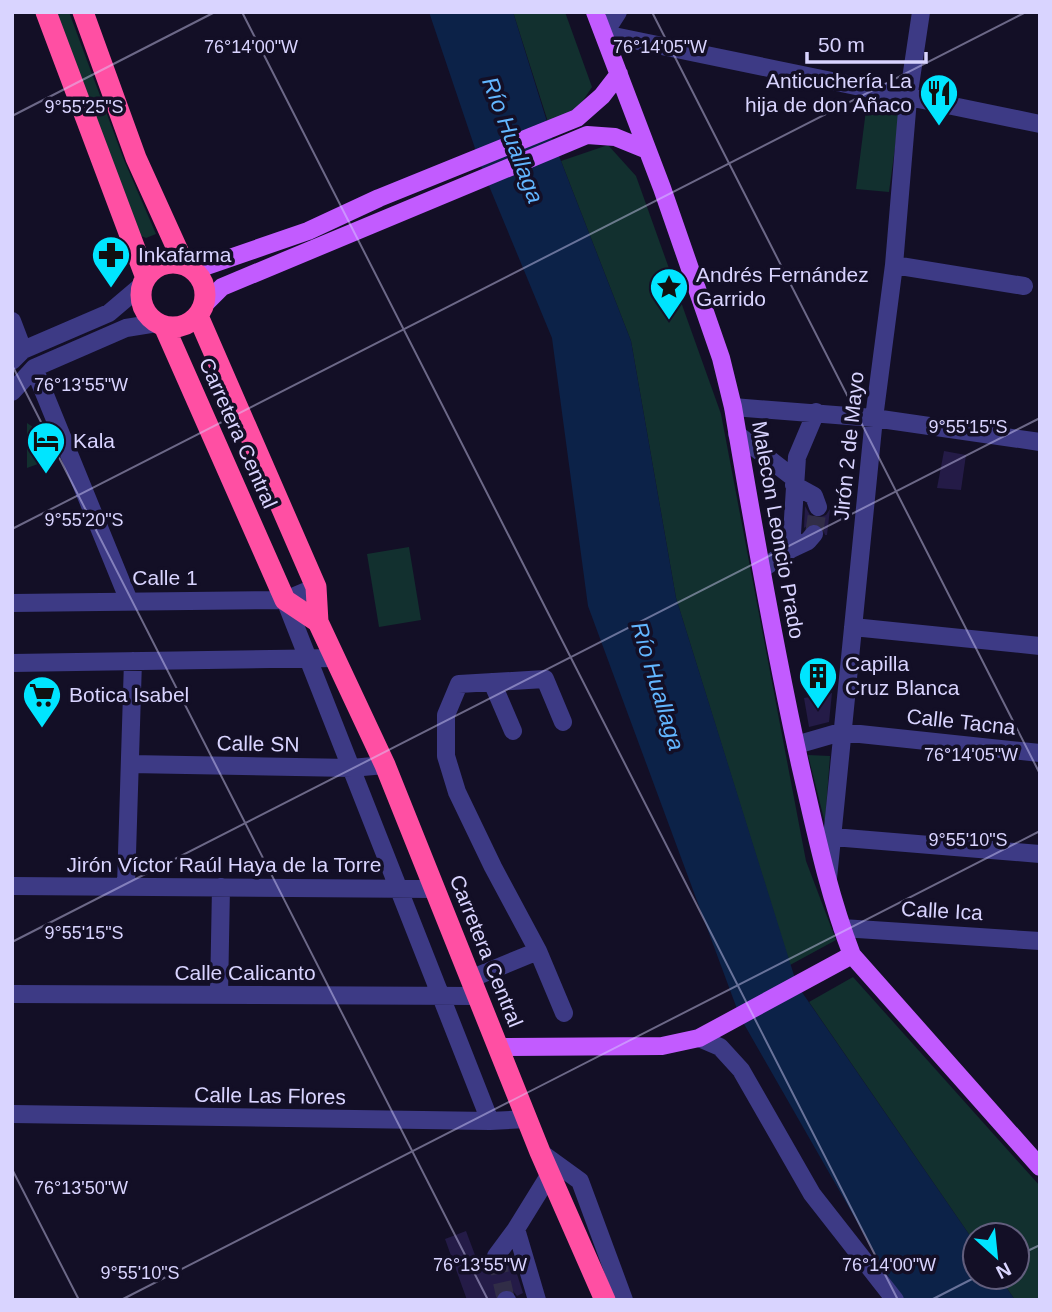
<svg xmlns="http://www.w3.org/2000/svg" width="1052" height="1312" font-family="Arial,sans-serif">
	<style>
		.green { fill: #12302f }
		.water { fill: #0c2248 }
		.building { fill: #241b47 }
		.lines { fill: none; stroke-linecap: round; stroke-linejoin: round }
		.minor-tunnel { stroke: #312d47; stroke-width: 18; stroke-dasharray: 18 9; stroke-linecap: butt }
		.minor { stroke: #3d3a85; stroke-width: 18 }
		.major { stroke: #c25bff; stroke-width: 18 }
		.highway { stroke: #ff4fa3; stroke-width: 21 }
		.ticks { fill: none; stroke: #d9d4ff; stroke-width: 2; stroke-opacity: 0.45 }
		.labels { text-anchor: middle; stroke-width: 7; stroke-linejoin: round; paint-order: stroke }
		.poi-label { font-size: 21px; fill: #d9d4ff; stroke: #130f26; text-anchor: start }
		.street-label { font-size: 21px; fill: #d9d4ff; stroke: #130f26 }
		.water-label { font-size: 23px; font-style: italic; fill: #62b6ff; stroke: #130f26 }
		.ticks-label { font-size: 18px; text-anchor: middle; fill: #d9d4ff; stroke: #130f26; stroke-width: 7; stroke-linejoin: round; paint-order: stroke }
	</style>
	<rect width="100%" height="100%" fill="#130f26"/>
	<path class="green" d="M55,12h14l55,148 32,74 -10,4 -7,-3z
		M513,12h52l27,75 -14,21 -30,14z
		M867,102l26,4 6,12 -10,74 -33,-3z
		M608,145l28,31 85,238 85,447 30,79 -46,25 -114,-367 -45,-257 -70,-180z
		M42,422l15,35 -30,11v-45l6,4z
		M409,547l12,73 -42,7 -12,-73z
		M808,755l22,1 -5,67z
		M853,977l187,209v114h-25l-16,-23h18v-42h-42v8l-166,-241z"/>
	<path class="water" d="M429,12h84l39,126 79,203 45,257 121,387 178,258v34h24l16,23h-113l-162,-283 -152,-411 -36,-268 -70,-169z"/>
	<path class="building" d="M944,451l22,4 -5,35 -24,-2z
		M805,506l5,9 7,3 9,-3 4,-6 -3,26h-2l-3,-9 -5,-3 -7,1 -6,4z
		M832,693l-3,29 -20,5 -5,-29z
		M466,1231l12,32 7,-3 5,5 10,2 11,-12 12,38 -6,3 -4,-5 -7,-2 -6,2 -5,9h-28l-22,-61z"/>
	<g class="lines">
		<path class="minor-tunnel" d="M814,534l4,-27
			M496,1256l10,44"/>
		<path class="minor" d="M618,12l-14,22 436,90
			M894,265l130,21
			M12,321l11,29
			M12,361l11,-11 86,-37 33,-28
			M34,368l95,233
			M12,392l22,-24 92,-40 31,-5
			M733,407l141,11 166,24
			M737,434l58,45
			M794,485l20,11 4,11
			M791,549l17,-8 6,-7
			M762,569l29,-20 6,-92 19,-45
			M285,600l205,521
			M12,603l273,-3 31,-13
			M853,627l187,19
			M12,663l324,-5
			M492,682l21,49
			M563,722l-18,-43 -86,5 -13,31v41l11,36 36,75 45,84 26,62
			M796,745l45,-13 199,21
			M130,764l221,4 34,-3
			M833,837l207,17
			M828,878l46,-460 20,-153 14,-166 13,-87
			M12,886l423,3
			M126,886l7,-225
			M842,928l198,13
			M470,979l68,-28
			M12,994l465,2
			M219,995l2,-108
			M699,1038l21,9 21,23 71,124 83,106
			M12,1114l478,7 37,-2
			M540,1152l40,29 44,119
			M496,1256l20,-27
			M506,1300h1
			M537,1300l-21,-71 34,-55"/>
		<path class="major" d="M595,12l67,176 59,170 12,49c20,119 41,239 67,357 15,65 28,129 52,191l188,212
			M195,270l113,-39 71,-33 198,-80 25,-22 17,-22
			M204,305l18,-18 365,-152 28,2 32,13
			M498,1047l164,-1 37,-8 153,-83"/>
		<path class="highway" d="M46,12l100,266
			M83,12l53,146 48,106
			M141 295a32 32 0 1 1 64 0a32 32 0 1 1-64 0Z
			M198,316l118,271 2,35 67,143 155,387 65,148
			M164,326l121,274 33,22"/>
	</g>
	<path class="ticks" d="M242,12l656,1288M652,12l388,762M12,116l203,-104M12,365l476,935M12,529l1014,-517M12,942l1028,-524M12,1169l67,131M1017,1256l23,-11M121,1300l919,-469M931,1300l45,-23"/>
	<defs>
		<g id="restaurant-pin" transform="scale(2.0125)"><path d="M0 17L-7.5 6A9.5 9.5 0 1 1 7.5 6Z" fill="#00e5ff" stroke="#130f26"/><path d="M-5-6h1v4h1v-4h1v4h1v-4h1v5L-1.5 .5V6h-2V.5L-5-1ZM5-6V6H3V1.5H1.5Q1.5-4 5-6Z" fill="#111"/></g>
		<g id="pharmacy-pin" transform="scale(2.0125)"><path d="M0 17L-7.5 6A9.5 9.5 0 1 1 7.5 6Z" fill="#00e5ff" stroke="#130f26"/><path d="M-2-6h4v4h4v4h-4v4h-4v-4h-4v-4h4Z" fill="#111"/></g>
		<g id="sight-pin" transform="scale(2.0125)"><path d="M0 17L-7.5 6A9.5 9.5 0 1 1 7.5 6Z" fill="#00e5ff" stroke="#130f26"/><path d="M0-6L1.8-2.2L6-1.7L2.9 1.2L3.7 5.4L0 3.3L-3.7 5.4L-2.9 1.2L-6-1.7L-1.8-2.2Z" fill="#111"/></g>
		<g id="hotel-pin" transform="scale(2.0125)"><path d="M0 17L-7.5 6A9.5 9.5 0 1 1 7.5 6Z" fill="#00e5ff" stroke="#130f26"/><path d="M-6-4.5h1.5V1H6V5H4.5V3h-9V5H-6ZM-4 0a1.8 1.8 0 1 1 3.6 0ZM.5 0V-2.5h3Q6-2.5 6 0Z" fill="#111"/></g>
		<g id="building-pin" transform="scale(2.0125)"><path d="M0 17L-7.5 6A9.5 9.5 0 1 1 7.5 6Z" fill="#00e5ff" stroke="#130f26"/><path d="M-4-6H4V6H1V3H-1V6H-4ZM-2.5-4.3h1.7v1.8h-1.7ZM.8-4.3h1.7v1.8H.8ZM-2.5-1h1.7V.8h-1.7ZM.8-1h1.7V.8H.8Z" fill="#111"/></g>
		<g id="supermarket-pin" transform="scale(2.0125)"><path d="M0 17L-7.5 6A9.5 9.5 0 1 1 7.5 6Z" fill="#00e5ff" stroke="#130f26"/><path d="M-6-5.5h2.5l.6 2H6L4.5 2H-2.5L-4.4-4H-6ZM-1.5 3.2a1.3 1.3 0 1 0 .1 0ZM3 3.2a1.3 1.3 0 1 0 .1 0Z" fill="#111"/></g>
	</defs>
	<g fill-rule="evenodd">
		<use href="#restaurant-pin" x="939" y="93"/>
		<use href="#pharmacy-pin" x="111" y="255"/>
		<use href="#sight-pin" x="669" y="287"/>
		<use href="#hotel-pin" x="46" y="441"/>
		<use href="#building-pin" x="818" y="676"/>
		<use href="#supermarket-pin" x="42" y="695"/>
	</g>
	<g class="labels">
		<g class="poi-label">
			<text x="912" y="88" text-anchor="end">Anticuchería La<tspan x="912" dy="24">hija de don Añaco</tspan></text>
			<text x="138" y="262">Inkafarma</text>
			<text x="696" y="282">Andrés Fernández<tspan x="696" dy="24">Garrido</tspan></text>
			<text x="73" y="448">Kala</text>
			<text x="845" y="671">Capilla<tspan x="845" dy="24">Cruz Blanca</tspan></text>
			<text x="69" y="702">Botica Isabel</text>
		</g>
		<g class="street-label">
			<text transform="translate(238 433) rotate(66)" y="7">Carretera Central</text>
			<text transform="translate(849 446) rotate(-84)" y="7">Jirón 2 de Mayo</text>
			<text transform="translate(778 530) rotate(80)" y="7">Malecon Leoncio Prado</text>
			<text x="165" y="585">Calle 1</text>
			<text transform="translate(961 722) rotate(6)" y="7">Calle Tacna</text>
			<text transform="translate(258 744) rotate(1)" y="7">Calle SN</text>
			<text x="224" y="872">Jirón Víctor Raúl Haya de la Torre</text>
			<text transform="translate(942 911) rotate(3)" y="7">Calle Ica</text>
			<text transform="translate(486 951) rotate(68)" y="7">Carretera Central</text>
			<text x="245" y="980">Calle Calicanto</text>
			<text transform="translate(270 1096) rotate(1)" y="7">Calle Las Flores</text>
		</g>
		<g class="water-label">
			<text transform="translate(513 140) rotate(69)" y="8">Río Huallaga</text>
			<text transform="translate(658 686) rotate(73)" y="8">Río Huallaga</text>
		</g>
	</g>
	<g class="ticks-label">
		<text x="251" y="53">76°14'00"W</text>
		<text x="660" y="53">76°14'05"W</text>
		<text x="84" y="113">9°55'25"S</text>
		<text x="81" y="391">76°13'55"W</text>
		<text x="968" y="433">9°55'15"S</text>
		<text x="84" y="526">9°55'20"S</text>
		<text x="971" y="761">76°14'05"W</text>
		<text x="968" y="846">9°55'10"S</text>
		<text x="84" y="939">9°55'15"S</text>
		<text x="81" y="1194">76°13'50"W</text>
		<text x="480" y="1271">76°13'55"W</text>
		<text x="889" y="1271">76°14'00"W</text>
		<text x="140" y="1279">9°55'10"S</text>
	</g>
	<rect width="1052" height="1312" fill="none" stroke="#d9d4ff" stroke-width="28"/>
	<g transform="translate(996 1256) rotate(153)"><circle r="33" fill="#130f26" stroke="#625e7d" stroke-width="2"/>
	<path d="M0-5L12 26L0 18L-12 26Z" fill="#00e5ff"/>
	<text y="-10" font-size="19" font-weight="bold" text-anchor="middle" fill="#d9d4ff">N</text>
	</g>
	<path d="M807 52v10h119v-10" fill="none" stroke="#d9d4ff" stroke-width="3.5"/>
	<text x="818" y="52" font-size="21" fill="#d9d4ff" stroke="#130f26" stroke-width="5" paint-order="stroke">50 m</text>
</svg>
